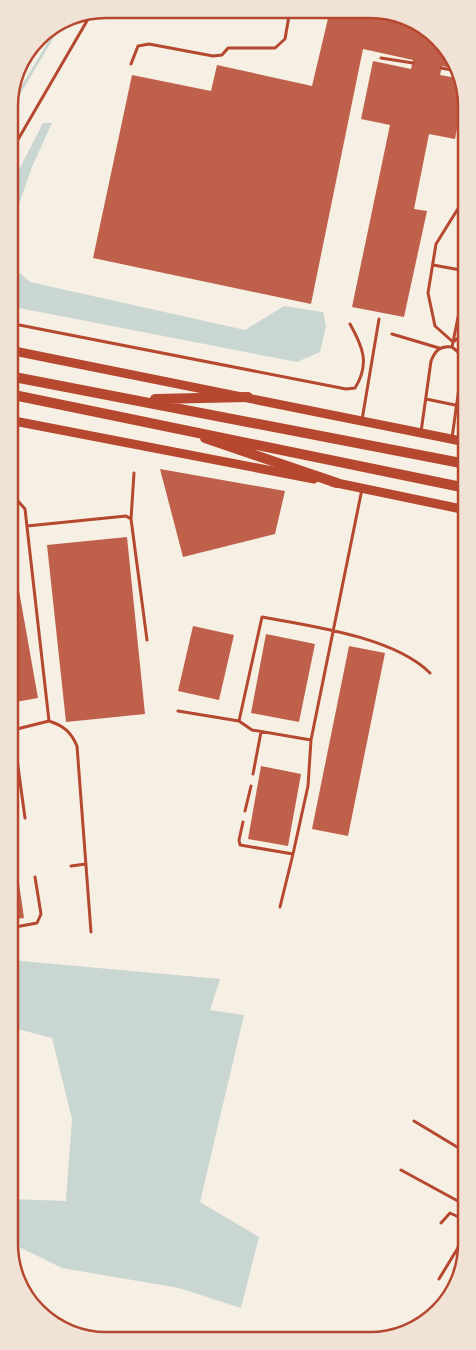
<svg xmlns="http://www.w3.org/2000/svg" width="476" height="1350" font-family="'Roboto Condensed',sans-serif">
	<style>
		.water { fill: #c9d6d2 }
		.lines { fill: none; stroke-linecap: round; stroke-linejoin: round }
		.stream { stroke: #c9d6d2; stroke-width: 3 }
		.building { fill: #bf614a }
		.service { stroke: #b5482f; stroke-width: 3 }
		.minor { stroke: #b5482f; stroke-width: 5 }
		.secondary { stroke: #b5482f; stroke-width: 9 }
		.trunk { stroke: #b5482f; stroke-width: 10 }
		.rim { fill: none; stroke: #b5482f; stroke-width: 2.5 }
	</style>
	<rect width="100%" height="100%" fill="#f6efe4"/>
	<path class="water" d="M43,123h9l-20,44 -22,63 1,35 19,17 215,48 39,-24 39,6 3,14 -6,26 -23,10 -288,-56v-117z
		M10,960l210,19 -10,31 34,5 -44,187 59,35 -18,71 -62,-20 -117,-20 -51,-25v-44l55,2 6,-82 -20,-81 -42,-11z"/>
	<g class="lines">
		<path class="stream" d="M9,110l50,-84"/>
	</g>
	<path class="building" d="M330,10l59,1 50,26 17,32 -14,-3 -2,9 22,4 3,8 -10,52 -26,-5 -15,75 13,2 -23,106 -52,-10 38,-182 -29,-6 12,-58 38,8 2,-9 -50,-11 -52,255 -218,-46 39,-183 79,16 6,-26 95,21z
		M160,469l125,22 -10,43 -92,23z
		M127,537l18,177 -79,8 -19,-177z
		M10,540l28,158 -28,5z
		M193,626l41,9 -15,65 -41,-9z
		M266,634l49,10 -16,78 -48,-9z
		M349,646l36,7 -37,183 -36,-7z
		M261,766l40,8 -13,72 -40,-7z
		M11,828l13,90 -14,2v-91z"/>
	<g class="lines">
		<path class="service" d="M381,58l32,5
			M131,64l7,-18 11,-2 64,12 9,-1 6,-7h47l10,-9 5,-29
			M441,68l16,3
			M9,155l82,-141
			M463,160l2,-11
			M466,205l-7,2 -23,37 -8,49 7,33 18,16 13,-10
			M433,265l33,6
			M9,323l337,66 9,-1c15,-24 8,-41 -5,-64
			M392,334l47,14
			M452,347l14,-69
			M458,352l8,1
			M426,399l29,6
			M362,420l17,-101
			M421,432l10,-71c4,-10 9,-16 21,-14l6,5 4,14 -10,72
			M10,492l15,17 24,212 -36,9 12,88
			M131,519l3,-46
			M27,526l99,-10 5,3 16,121
			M178,711l61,10
			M49,721c15,5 22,11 28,25l14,186
			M311,740l-59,-10 -13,-9 23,-104c49,9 132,20 168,56
			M253,774l8,-42
			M245,811l6,-25
			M243,822l-4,18 1,5 53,9 -13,53
			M293,854l15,-68 3,-46 51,-251
			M71,866l15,-2
			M10,928l27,-5 4,-9 -6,-37
			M414,1121l53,32
			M401,1170l66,36
			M441,1223l9,-10 17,8
			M439,1279l28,-46"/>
		<path class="minor" d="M14,81l28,-48"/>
		<path class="secondary" d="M9,350l457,92
			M9,420l305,59
			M332,482l134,28"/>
		<path class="trunk" d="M9,376l457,88
			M9,394l457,94
			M155,399l93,-2
			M205,438l132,45"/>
	</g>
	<path d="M0 0H476V1350H0ZM106 18H370A88 88 0 0 1 458 106V1244A88 88 0 0 1 370 1332H106A88 88 0 0 1 18 1244V106A88 88 0 0 1 106 18Z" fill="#f1e2d6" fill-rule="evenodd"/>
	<path class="rim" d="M106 18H370A88 88 0 0 1 458 106V1244A88 88 0 0 1 370 1332H106A88 88 0 0 1 18 1244V106A88 88 0 0 1 106 18Z"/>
</svg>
